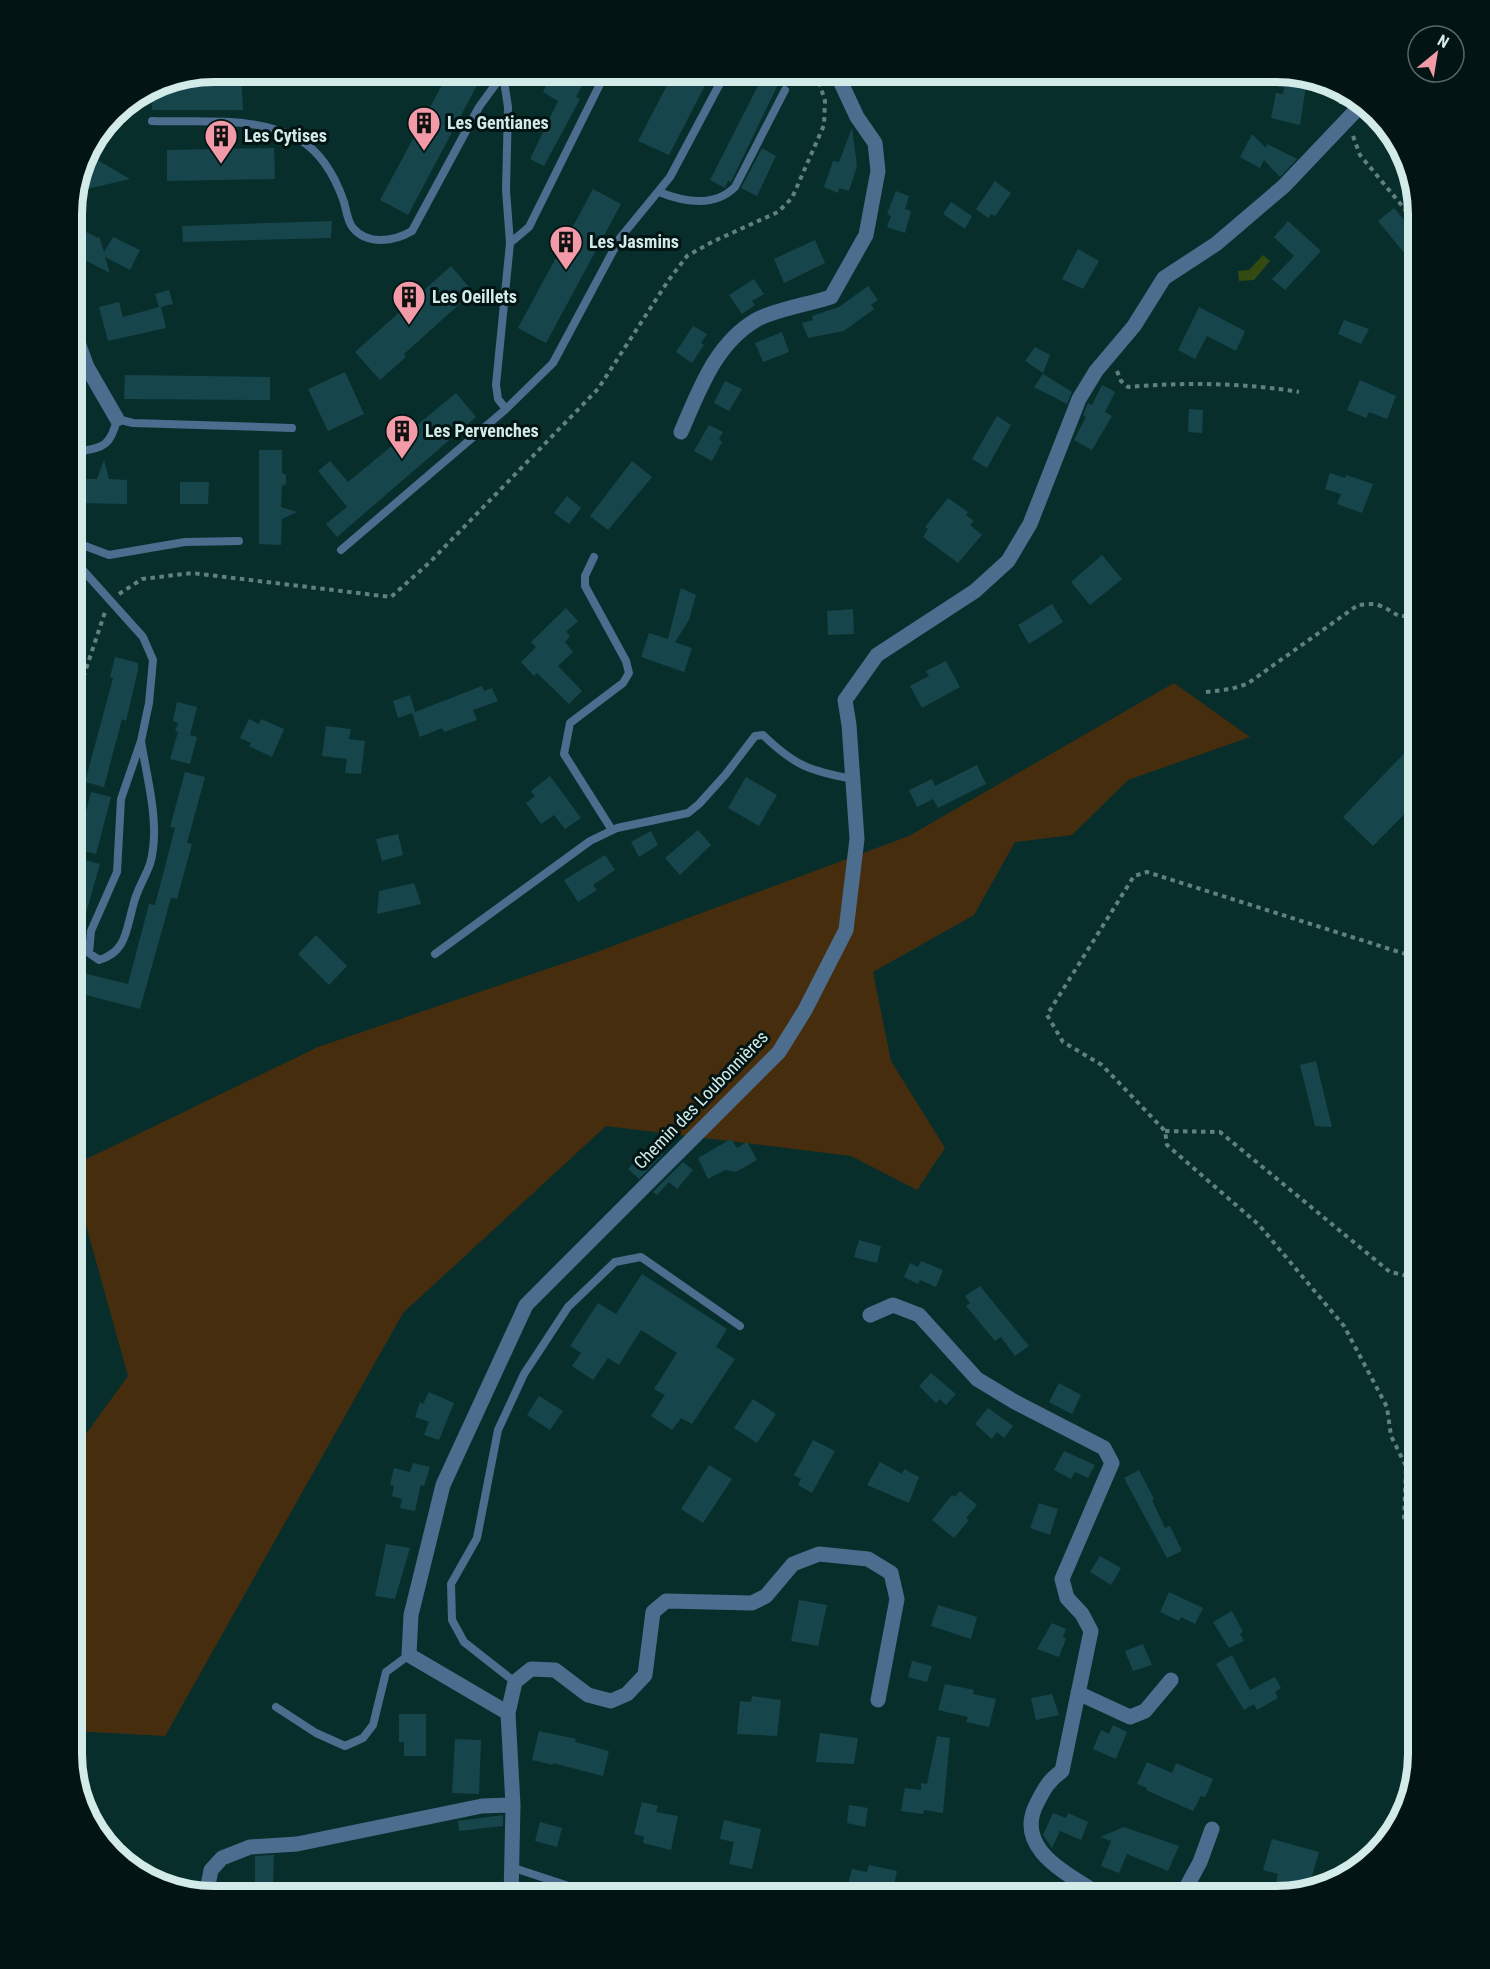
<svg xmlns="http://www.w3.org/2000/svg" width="1490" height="1969" font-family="'Roboto Condensed',sans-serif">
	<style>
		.green { fill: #462d0d }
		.water { fill: #344a13 }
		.building { fill: #17454c }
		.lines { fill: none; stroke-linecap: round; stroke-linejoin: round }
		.path { stroke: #60817e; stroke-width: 4; stroke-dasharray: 4.5 4.5; stroke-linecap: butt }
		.service { stroke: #4c6d8e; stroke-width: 8 }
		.minor { stroke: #4c6d8e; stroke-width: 15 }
		.labels { text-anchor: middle; stroke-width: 6; stroke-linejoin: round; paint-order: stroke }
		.poi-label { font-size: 18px; font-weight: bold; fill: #d2ebe8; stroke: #021413; text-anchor: start }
		.street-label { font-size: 18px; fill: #d2ebe8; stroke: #021413 }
		.rim { fill: none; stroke: #d2ebe8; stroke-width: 8 }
	</style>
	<rect width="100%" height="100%" fill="#082e2c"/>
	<path class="green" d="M1174,683l76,54 -122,43 -56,55 -57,7 -41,73 -101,57 18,89 54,87 -28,42 -66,-34 -245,-30 -203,187 -238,423 -93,-5v-278l56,-77 -56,-201v-9l246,-119 276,-94 315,-117z"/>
	<path class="water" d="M1263,255l7,6 -16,19 -15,1 -1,-10 11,-1z"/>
	<path class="building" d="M215,72h26l2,38h-91l1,-22 8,-5z
		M449,72h35l-76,143 -28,-15z
		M553,72h36l-13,25 4,2 -36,67 -14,-7 28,-58 -15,-9z
		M674,72h38l-43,83 -31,-14z
		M765,72h19l-53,110 -3,-1 -3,7 -15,-8z
		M1285,83l21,3 -6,39 -29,-7 5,-25 7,1z
		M852,128l5,38 -8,25 -10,-3 -1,5 -14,-6 9,-26 6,1z
		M1252,134l14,14 1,-4 30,15 -17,18 -16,-17 -4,8 -20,-11z
		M274,148l1,31 -108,2v-31z
		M762,148l14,8 -19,40 -16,-8z
		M94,158l36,21 -43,10 -4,-22 2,-7z
		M995,181l16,12 -16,23 -4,-2 -3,4 -12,-9z
		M593,189l28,15 -75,139 -28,-15z
		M896,191l13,5 -4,13 6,2 -6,22 -18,-6 4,-11 -4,-2z
		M951,202l21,14 -7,13 -22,-15z
		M1394,208l24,28v34l-40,-49z
		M332,221l-1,17 -148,4 -1,-16z
		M1288,221l33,30 -36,39 -13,-11 22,-23 -20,-19z
		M86,232l12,6 1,-2 5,16 9,-15 27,13 -10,20 -25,-13 5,16 -35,-18z
		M815,240l10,23 -41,20 -10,-24z
		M1078,249l21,12 -16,28 -21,-10z
		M451,266l22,26 -69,62 2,3 -26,23 -25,-28z
		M754,279l10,15 -12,7 3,4 -13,9 -13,-19z
		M868,286l10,14 -7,5 3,4 -30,22 -36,7 -6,-15 11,-3 -1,-4 27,-9z
		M169,290l4,14 -12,3 5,21 -58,13 -9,-34 20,-5 4,15 36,-10 -4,-13z
		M1199,307l46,24 -9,20 -29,-15 -12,23 -17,-9z
		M1344,320l25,9 -8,15 -23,-10z
		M693,326l14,8 -6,9 3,2 -12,18 -16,-11z
		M782,332l7,20 -26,10 -8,-19z
		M1035,347l15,8 -7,18 -18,-12z
		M345,372l19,42 -36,17 -20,-42z
		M1043,374l29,18 -5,12 -33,-17z
		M125,375l145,2v23l-146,-1z
		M1360,380l36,16 -9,23 -18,-7 -3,6 -19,-8z
		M725,381l17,8 -13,22 -15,-8z
		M1102,385l13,7 -10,20 7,4 -20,34 -18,-10 12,-23 -3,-2 5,-12 4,2z
		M456,393l20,24 -139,120 -11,-13 21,-17 -29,-36 12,-10 18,21z
		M1189,409l14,1 -1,23 -14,-1z
		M997,416l14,9 -24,43 -15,-9z
		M709,425l14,7 -4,7 3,3 -10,19 -18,-10z
		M259,450h23v23l4,2v9l-4,2 -1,21 16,5 -15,7 -1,26 -22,-1z
		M104,460l5,19 18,1v24l-55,-1v-24h25z
		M632,461l20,16 -44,53 -18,-14z
		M1330,473l15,5 1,-3 27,9 -11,29 -25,-9 4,-10 -16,-5z
		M180,482h29l-1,22h-28z
		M567,496l14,12 -12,16 -15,-11z
		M948,498l20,14 -2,3 8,6 -4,4 12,10 -24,28 -35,-26 5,-8 -3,-2z
		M1102,555l20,24 -32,26 -19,-23z
		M681,588l15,7 -7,25 -14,22 17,6 -8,24 -43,-15 8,-24 19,6z
		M1052,604l11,18 -34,22 -11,-19z
		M566,608l12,13 -12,11 4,4 -5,6 8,10 -15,14 24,25 -13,13 -32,-31 -3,3 -13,-14 15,-15 -5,-5z
		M853,609l1,25 -26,1 -1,-24z
		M115,657l23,6v7l-12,51 -4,-2 -18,68 -19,-5 28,-104 -3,-1z
		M946,661l14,26 -38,21 -12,-22 19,-10 -3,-5z
		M482,686l2,5 8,-3 6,13 -25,9 4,10 -33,12 -2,-4 -22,9 -8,-24 -14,5 -5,-17 17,-6 5,17z
		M177,702l20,5 -7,28 -15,-4 3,-8 -5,-2z
		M249,719l10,5 2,-5 23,10 -12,28 -23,-11 2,-3 -11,-5z
		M326,726l25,3 -2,10 16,2 -4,33 -16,-1 2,-14 -25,-3z
		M178,732l19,5 -7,27 -20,-5z
		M1418,739v61l-45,46 -30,-29z
		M977,765l9,19 -48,24 -5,-9 -16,8 -8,-17 23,-11 3,7z
		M185,772l20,5 -18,66 5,1 -15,55 -6,-1 -31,111 -58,-15 2,-5 -9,-2 4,-15 49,12 21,-80 6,1 20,-77 -5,-1z
		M550,776l31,42 -16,11 -11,-14 -13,9 -15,-21 9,-7 -4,-5z
		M746,777l31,18 -18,31 -31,-18z
		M91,792l20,5 -15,57 -20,-5z
		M698,830l13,15 -31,30 -15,-17z
		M651,831l7,14 -19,12 -8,-15z
		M398,834l5,21 -21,6 -6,-22z
		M605,855l10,15 -22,15 4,5 -19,12 -14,-22z
		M81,859l19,5 -14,49 -14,-3v-18z
		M414,883l7,21 -44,10 2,-23z
		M316,935l31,31 -18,19 -31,-31z
		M1316,1061l16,66 -17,-1 -15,-61z
		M731,1139l6,9 10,-6 10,18 -21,12 -11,-2 -17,9 -10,-21z
		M651,1143l12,11 -24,25 -11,-10z
		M683,1162l10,8 -16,19 -8,-7 -12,13 -4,-3z
		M859,1240l22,6 -4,17 -23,-6z
		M921,1261l22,9 -7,17 -16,-7 -2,4 -14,-7 6,-14 8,4z
		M642,1274l85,55 -11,18 19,12 -43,65 -11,-6 -9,12 -21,-14 14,-21 -11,-6 23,-36 -36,-23 -22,35 -11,-7 -15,22 -21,-14 9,-13 -11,-7 28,-43 18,11z
		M980,1286l49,60 -14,10 -14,-19 -6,4 -29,-35 4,-3 -5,-7z
		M931,1373l25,21 -10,11 -6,-6 -4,4 -17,-17z
		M1059,1383l22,12 -9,19 -23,-12z
		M429,1392l25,11 -15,37 -15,-5 5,-13 -14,-5 5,-15 3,2z
		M539,1396l24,15 -13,19 -23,-15z
		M753,1399l23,15 -19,29 -23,-15z
		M988,1408l25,18 -9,12 -7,-6 -5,7 -17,-15z
		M813,1440l22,11 -23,42 -14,-8 3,-6 -7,-4z
		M1064,1451l31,14 -7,13 -13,-6 -4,7 -17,-9z
		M880,1462l22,12 2,-5 15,8 -10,26 -42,-18z
		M413,1463l17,4 -6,19 -3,-1 -6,26 -15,-3 2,-9 -10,-3 2,-10 -4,-1 4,-17 16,4z
		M709,1465l23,14 -29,44 -22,-14z
		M1139,1470l15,29 -2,1 13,28 5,-2 12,25 -15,7 -43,-80z
		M960,1491l17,14 -11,13 3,2 -15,18 -22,-18 20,-25 3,2z
		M1039,1503l19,6 -8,26 -20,-7z
		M386,1544l24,4 -15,51 -20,-3z
		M1100,1556l21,12 -10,17 -21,-13z
		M1169,1592l34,16 -8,16 -14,-7 -2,4 -19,-9z
		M799,1600l28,5 -9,41 -27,-5z
		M938,1605l39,12 -6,22 -40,-13z
		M1232,1611l11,21 -3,2 4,7 -15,7 -16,-26z
		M1052,1623l14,6 -3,8 3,2 -7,18 -22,-8z
		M1143,1644l9,21 -19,6 -8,-20z
		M1232,1655l18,35 25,-13 6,11 -6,4 3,6 -21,12 -3,-6 -10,6 -28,-46z
		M912,1661l20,5 -5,16 -19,-5z
		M945,1684l29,6 -1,4 23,5 -7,28 -23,-5 2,-5 -30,-7z
		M1052,1694l7,21 -23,5 -5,-22z
		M752,1696l29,4 -4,36 -40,-2 3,-33 11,1z
		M399,1714h27v42h-22v-14h-5z
		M1113,1725l14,7 -11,27 -23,-10 8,-19 8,4z
		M539,1731l37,8 -1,3 34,9 -6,25 -50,-13v2l-21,-5z
		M820,1733l38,5 -4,26 -38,-2z
		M937,1736l13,2 -7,75 -19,-3 -1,4 -22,-3 4,-23 16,2v-7l6,1z
		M455,1739l26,1 -2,54 -27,-1z
		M1147,1762l25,11 4,-10 37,16 -8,18 -4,-1 -8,15 -47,-21 1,-2 -10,-4z
		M642,1802l16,4 -2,6 22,4 -7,34 -28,-7 1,-6 -10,-3z
		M849,1805l19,3 -3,19 -18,-4z
		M1053,1813l13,5 2,-5 20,9 -7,18 -21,-9 -8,17 -9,-13z
		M503,1815v11l-44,5 -1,-10z
		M724,1820l37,9 -9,40 -23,-5 5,-22 -14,-3z
		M540,1822l22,6 -5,19 -22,-6z
		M1124,1827l55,19 -11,25 -41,-17 -8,19 -18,-7 10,-25 -11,-4z
		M1272,1839l47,13 -10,35 -37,10 6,-23 -15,-4z
		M274,1855l-1,30 -18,-1v-28z
		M869,1865l28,6 -4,18 -12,-3 -3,11 -32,-5 6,-23 15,3z"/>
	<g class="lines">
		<path class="path" d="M1341,104v-14
			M1353,136l7,19 58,70
			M1117,371l4,10 7,6c54,-5 118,-4 171,5
			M119,594l23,-15 50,-6 199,24 39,-35 168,-173 70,-108 19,-25 25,-14 66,-30 14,-14 32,-73 1,-24 -9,-29
			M1206,692l25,-3 16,-5 111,-79c6,0 14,-2 20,0 19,6 17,17 40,7
			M72,711l33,-99
			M1165,1131l55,1 170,140 28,6
			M1418,1542l-14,-21 2,-55 -15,-30 -4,-29 -43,-81 -85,-101 -92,-80 -2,-14 -63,-66 -39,-23 -16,-27 87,-139 13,-4 271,86"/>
		<path class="service" d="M503,74l5,33 -2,83 4,53 -14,142 2,14 8,10
			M152,121c47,2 106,-6 148,19 22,13 36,39 44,62 2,8 4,21 9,26 15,18 42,13 59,3l67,-124 24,-33
			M659,192c25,10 55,16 76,-5l50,-97
			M510,243l19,-16 77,-155
			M72,453c28,-6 38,-3 45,-34l16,4 159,5
			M72,541l37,14 76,-13 54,-1
			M341,550l165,-141 47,-46 67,-125 50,-61 56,-105
			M594,557l-9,19v10l41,75 3,12 -6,10 -53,40 -6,31 48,76
			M72,558l71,79 10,23 -4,43 -8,38 -20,58 -4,73 -26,59 -2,22 10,7c27,-8 27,-29 34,-54 3,-15 12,-28 17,-42 11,-38 -3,-85 -9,-123
			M435,954l155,-113 27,-13 71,-15 11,-9 27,-30 29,-38 8,-1c32,31 47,36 90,44
			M515,1682l-51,-40 -12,-22 -1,-36 26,-46 21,-108 26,-56 44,-67 47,-45 26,-5 99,69
			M276,1707l40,26 29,13 18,-8 10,-13 13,-53 23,-17
			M514,1868l88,29"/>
		<path class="minor" d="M72,326l15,41 30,52
			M681,432c18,-41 34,-88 75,-112 17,-10 54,-16 75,-23l35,-62 12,-64 -3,-28 -18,-26 -21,-45
			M870,1315l23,-10 26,10 58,64 38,23 89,46 8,15 -50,116 5,19 15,16 9,17 -29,140c-13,9 -18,18 -25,32 -25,47 34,72 66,94
			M1078,1693l52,24 15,-6 26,-31
			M508,1713l-99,-58 2,-40 32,-130 83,-180 253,-253 26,-42 41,-80 11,-91 -8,-114 -4,-25 32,-45 98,-64 33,-30 22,-37 49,-125 17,-28 38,-45 30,-48 52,-34 68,-58 77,-81
			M206,1895l5,-25 11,-12 28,-11 47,-3 185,-38 31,-1
			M511,1897l2,-92 -5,-92 7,-31 16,-13 24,1 33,25 23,6 16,-7 18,-19 8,-63 13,-11 86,2 14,-7 27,-32 26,-10 49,5 23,14 6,26 -19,101
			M1181,1897l19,-35 12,-33"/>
	</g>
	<defs>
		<g id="building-pin" transform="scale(1.725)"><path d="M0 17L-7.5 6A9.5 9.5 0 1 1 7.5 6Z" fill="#f39aa9" stroke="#021413"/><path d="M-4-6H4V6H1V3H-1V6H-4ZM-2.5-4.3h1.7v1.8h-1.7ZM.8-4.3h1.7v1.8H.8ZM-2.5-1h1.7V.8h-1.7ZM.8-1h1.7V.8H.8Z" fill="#111"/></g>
	</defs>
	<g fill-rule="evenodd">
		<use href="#building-pin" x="424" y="123"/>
		<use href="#building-pin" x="221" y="136"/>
		<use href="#building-pin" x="566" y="242"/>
		<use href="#building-pin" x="409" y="297"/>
		<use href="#building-pin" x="402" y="431"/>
	</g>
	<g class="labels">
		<g class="poi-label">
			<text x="447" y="129">Les Gentianes</text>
			<text x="244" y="142">Les Cytises</text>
			<text x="589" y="248">Les Jasmins</text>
			<text x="432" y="303">Les Oeillets</text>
			<text x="425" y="437">Les Pervenches</text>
		</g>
		<g class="street-label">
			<text transform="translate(701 1100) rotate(-46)" y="6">Chemin des Loubonnières</text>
		</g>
	</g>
	<path d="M0 0H1490V1969H0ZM214 82H1276A132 132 0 0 1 1408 214V1754A132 132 0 0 1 1276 1886H214A132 132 0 0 1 82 1754V214A132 132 0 0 1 214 82Z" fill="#021413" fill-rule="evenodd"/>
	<path class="rim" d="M214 82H1276A132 132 0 0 1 1408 214V1754A132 132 0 0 1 1276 1886H214A132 132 0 0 1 82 1754V214A132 132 0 0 1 214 82Z"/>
	<g transform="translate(1436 54) rotate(30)"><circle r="28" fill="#021413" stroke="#556a68" stroke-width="1.5"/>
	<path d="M0-4.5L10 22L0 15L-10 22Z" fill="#f39aa9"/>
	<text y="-9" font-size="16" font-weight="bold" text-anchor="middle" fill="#d2ebe8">N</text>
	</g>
</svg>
